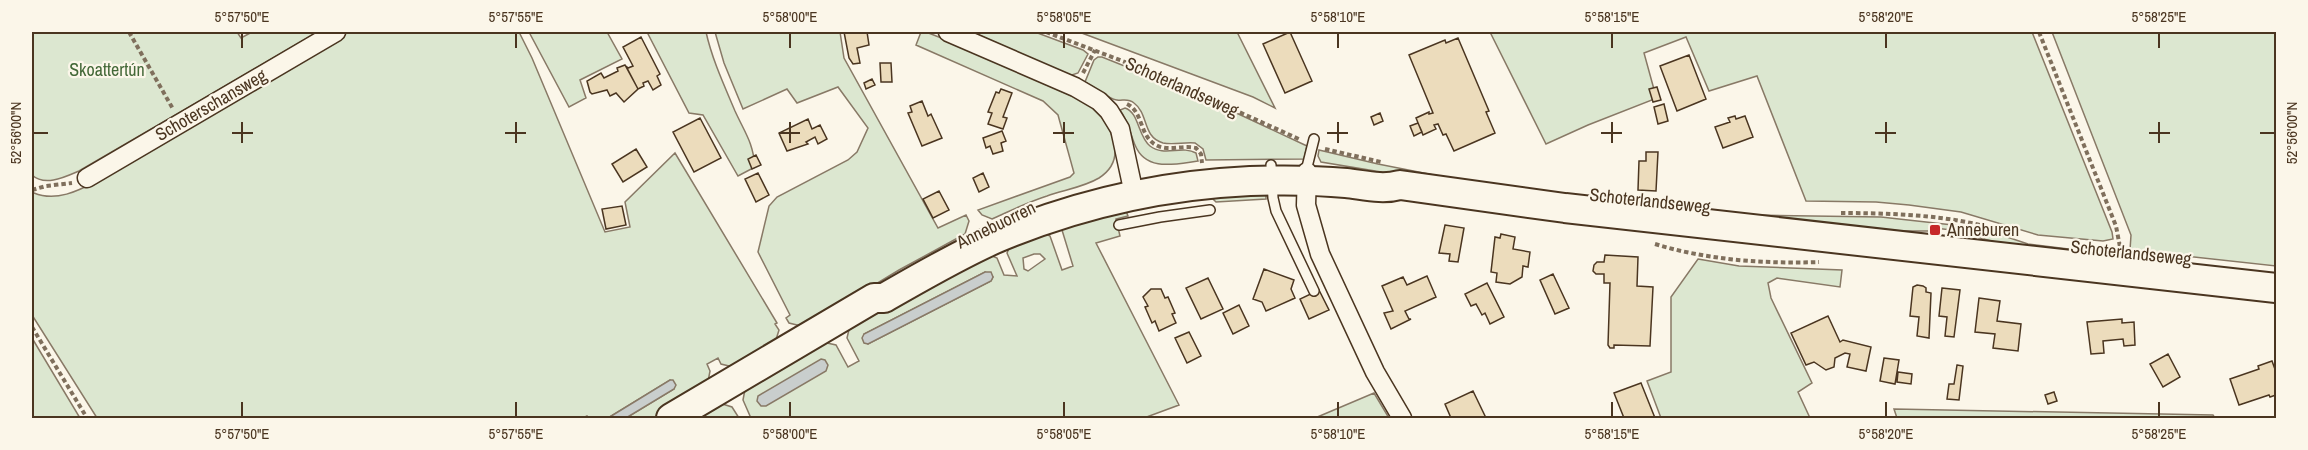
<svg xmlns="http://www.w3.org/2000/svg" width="2308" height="450" font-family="'Archivo Narrow',sans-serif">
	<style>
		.green { fill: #dce7d0; stroke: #887966; stroke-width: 1.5; fill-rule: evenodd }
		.water { fill: #c9cecd; stroke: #887966; stroke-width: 1.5 }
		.building { fill: #ecdcbc; stroke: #4a3520; stroke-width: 1.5 }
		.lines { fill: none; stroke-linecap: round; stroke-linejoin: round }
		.lane-casing { stroke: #4a3520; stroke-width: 12 }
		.street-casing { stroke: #4a3520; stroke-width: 21 }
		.primary-casing { stroke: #4a3520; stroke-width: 32 }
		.path { stroke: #7f6f5c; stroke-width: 4; stroke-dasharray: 4.5 3; stroke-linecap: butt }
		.lane { stroke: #fbf6e9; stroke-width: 9 }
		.street { stroke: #fbf6e9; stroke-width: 18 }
		.primary { stroke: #fbf6e9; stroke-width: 28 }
		.ticks { fill: none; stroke: #4a3520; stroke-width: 2 }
		.poi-dot { fill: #c62828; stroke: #fbf6e9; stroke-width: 2 }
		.labels { text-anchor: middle; stroke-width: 4.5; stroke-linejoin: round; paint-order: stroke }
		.park-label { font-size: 18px; fill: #436837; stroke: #fbf6e9 }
		.street-label { font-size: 18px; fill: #4a3520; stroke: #fbf6e9 }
		.poi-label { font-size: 18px; fill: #4a3520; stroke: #fbf6e9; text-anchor: start }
		.neatline { fill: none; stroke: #4a3520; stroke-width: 2 }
		.ticks-label { font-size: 15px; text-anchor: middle; fill: #4a3520 }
	</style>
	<rect width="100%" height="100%" fill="#fbf6e9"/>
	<path class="green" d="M32,32h205l4,6 11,-6h66l-239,139c-14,6 -34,16 -47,4z
		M346,32h173l13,26 73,174 25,-5 -5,-25 50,-49 102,170 -2,1 4,6 -5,16 -37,22 -16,-4 -3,-6 -11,6 3,7 -3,16 -53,31h-28l48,-29 -4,-9 -62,38h-19l-2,-2 -4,2h-486l-65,-103v-120l2,-2c22,9 44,-2 63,-12z
		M529,32h78l15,27 -42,21 6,18 -17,9z
		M647,32h59c6,27 18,53 29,79 10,22 18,31 20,56l-17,9 -35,-61 -14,-2z
		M715,32h125l4,26 94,170 28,-13 3,6 -4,13 -66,36 -94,57 -16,-4 -3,-5 4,-3 -32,-63 11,-46 8,-9 71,-37 9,-8 11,-24 -30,-41 -41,16 -10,-14 -44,20 -19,-46z
		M921,32h5l23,9 141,63c20,19 40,54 9,74 -15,9 -35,12 -52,18 -19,6 -37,15 -55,23l-10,-4 -4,-5 92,-33 4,-4 -16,-58 -15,-14 -127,-56z
		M972,32h63l48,18 5,4 -10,19 -9,3z
		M1079,32h158l38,76 -22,-11z
		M1490,32h542l80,200 1,7 -10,2 -65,-6 -77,-23 -52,-7 -33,-3 -70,-1 -49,-125 -48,15 -23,-54 -42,16 11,40 -3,7 -64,25 -42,19z
		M2052,32h224v234l-146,-16 1,-15z
		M1098,57h4l100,40 105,49 -3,13 -98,1 -3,-11 -8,-6c-10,-1 -22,2 -32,0 -21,-6 -14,-29 -29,-40 -6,-5 -11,-2 -17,-3 -8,0 -24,-14 -32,-18l9,-22z
		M1125,108c14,4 13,29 25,38 14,11 32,-1 46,7l2,8c-23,3 -52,11 -63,-16 -5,-12 -7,-24 -15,-35z
		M1319,150l59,14 112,22v4l-169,-28 -3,-6z
		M1266,191v8l-50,3 -6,-6z
		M1124,206l4,10 -12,3 4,17 -24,7 83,162 -35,13h-398l4,-2 -7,-16 3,-16 72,-43 18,4 12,22 11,-6 -12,-23 4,-17 130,-70 16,7 7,17 13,1 -10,-23 7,-16 21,-9 15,8 12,34 11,-4 -11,-36 7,-13zM1034,254h6l5,5 -17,12 -4,-2 -1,-11zM985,272l8,5 -2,4 -123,63 -4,-10z
		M1751,215l130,2 99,11 48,16 82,10 -3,5 -82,-9 -56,-15 -1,-3 -33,-4 -1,3h-72z
		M1698,259l41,7 103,4 -2,17 -63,-9 -9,5 3,15 41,85 -14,9 12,26h-149l-14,-37 24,-9v-75z
		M32,338l48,80h-48z
		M1374,393l15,25h-74z
		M716,402l16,5 7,11h-51z
		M1894,409l319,6 2,3h-318z"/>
	<path class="water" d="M985,272h6l2,5 -2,4 -123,63 -4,-1 -2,-5 2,-4z
		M821,359l4,1 3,5 -2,6 -60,35h-5l-4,-5 1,-5z
		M670,380h3l3,5 -2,4 -48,29h-18z"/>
	<path class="building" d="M844,32h23l2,13 -12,3 3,15 -7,1 -4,-6z
		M1290,32l22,49 -27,12 -22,-49z
		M641,37l19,37 -3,2 4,9 -8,5 -5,-9 -5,2 1,3 -6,3 -12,-23 2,2 5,-2 -10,-19z
		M1458,38l31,73 -3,1 9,21 -41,18 -8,-17 -3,1 -5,-11 -4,1 2,4 -13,6 -7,-17 13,-6v2l4,-1 -24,-58 36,-15 1,3z
		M1689,55l17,44 -29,12 -17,-45z
		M880,63h11l1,19h-11z
		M625,65l13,24 -14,13 -8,-9 -6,3 -3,-6 -15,4 -2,-2 -3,-11 14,-8 3,5 14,-7 -1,-3z
		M872,79l3,6 -9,4 -2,-6z
		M1657,87l4,13 -8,2 -4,-13z
		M1001,89l11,4 -9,24 4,1 -4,11 -15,-5 4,-11 -4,-1 8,-20 3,1z
		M922,101l6,15 3,-2 11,24 -20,8 -14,-33 4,-1 -2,-6z
		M1664,104l4,17 -10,3 -4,-17z
		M1380,113l3,8 -9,4 -3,-8z
		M1735,116l1,3 9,-3 8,21 -30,11 -8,-21 15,-5 -2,-4z
		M700,118l21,40 -27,14 -21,-40z
		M808,119l4,10 8,-4 7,14 -9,5 -3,-7 -9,5 2,2 -21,7 -8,-18z
		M1418,123l4,9 -8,4 -4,-10z
		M1002,131l4,10 -5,2 2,8 -10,3 -3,-8 -4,2 -3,-10z
		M636,149l11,18 -24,15 -11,-18z
		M1646,152h12l-2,39 -18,-1 1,-29h7z
		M756,155l5,10 -9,4 -4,-10z
		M758,173l11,22 -13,7 -11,-23z
		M983,173l6,14 -10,5 -6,-14z
		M939,191l10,19 -16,8 -10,-19z
		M622,206l4,19 -20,4 -4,-20z
		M1445,225l19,3 -6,34 -9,-1 1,-7 -11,-1z
		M1501,234l14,3 -2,12 17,3 -2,15 -5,-1 -1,11 -12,7 -14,-2 1,-9 -6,-1 4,-35 5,1z
		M1605,255l33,2 -1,29 16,1 -3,59 -36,-1v3h-4l-2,-3 2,-62h-6v-9h-8l-3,-3 1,-6 3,-3h7z
		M1264,269l30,11 -3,9 4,9 -29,13 -4,-9 -9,-3z
		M1553,274l16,34 -14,6 -15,-34z
		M1427,276l9,21 -31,14 4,8h2l-20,10 -7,-16 9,-2 -11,-25 21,-9 4,8z
		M1208,278l15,31 -22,10 -15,-31z
		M1487,283l17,34 -14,7 -5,-11 -3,2 -6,-11 -5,2 -6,-12z
		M1917,285l6,1 3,2v4l5,1 -2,45 -12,-2 2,-19 -9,-1 3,-29z
		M1942,288l18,2 -6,47 -9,-1 2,-19 -8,-1z
		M1151,289h10l4,9 3,-1 7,16 -3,1 4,9 -17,8 -4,-10 -3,2 -7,-16 3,-1 -5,-9z
		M1319,290l10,20 -20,9 -9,-20z
		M1979,298l21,3 -3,20 24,3 -3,27 -25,-3 2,-14 -20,-2z
		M1239,305l10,21 -16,8 -10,-21z
		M1828,316l12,26 3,-2 28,7 -5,24 -19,-4 3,-13 -5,-1 -10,5 -1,9 -8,3 -12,-8 -8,3 -15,-32z
		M2122,319v4l12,-1 1,23 -11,1 -1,-7 -20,2 1,12 -13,1 -4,-32z
		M1189,332l12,24 -14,7 -12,-25z
		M2168,354l12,23 -17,10 -13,-23z
		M1884,358l15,2 -4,24 -15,-3z
		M2272,361l4,11v23l-6,2 -1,-2 -30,10 -9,-26 29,-10 -1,-3z
		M1957,365l6,1 -4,34 -12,-1 2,-15h5z
		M1898,372l14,2 -1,10 -14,-2z
		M1641,383l14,35h-31l-10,-25z
		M1473,391l13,27h-35l-6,-14z
		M2054,392l3,9 -9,3 -3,-9z"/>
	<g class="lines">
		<g class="lane-casing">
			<path id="lane" d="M1271,165l2,33 3,13 38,80
				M1307,167l7,-28
				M1119,225l41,-8 50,-7"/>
		</g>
		<g class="street-casing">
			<path id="street" d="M948,32l127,55 24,14 10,10 11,18 14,65
				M1307,172l-1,33 14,49 55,118 27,46
				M87,178l249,-146"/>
		</g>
		<g class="primary-casing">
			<path id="primary" d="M671,418l203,-120h10c37,-21 74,-43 113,-60 81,-34 165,-53 253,-57 32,-1 64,-1 96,2 18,2 36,7 54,2l165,23 711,80"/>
		</g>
		<path class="path" d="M129,32l44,77
			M1046,32l100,38 155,70
			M2039,32l77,194 4,21
			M1083,73l12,-23
			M1127,104c17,8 12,34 31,42 12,5 25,-1 38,2l5,6 1,9
			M1325,149l56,13
			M32,190l14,-4 26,-3
			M1841,213c48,0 115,2 159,18
			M1655,244c52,16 110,20 164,18
			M32,327l55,91"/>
		<use href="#lane" class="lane"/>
		<use href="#street" class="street"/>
		<use href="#primary" class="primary"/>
	</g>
	<path class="ticks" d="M242,33v15M516,33v15M790,33v15M1064,33v15M1338,33v15M1612,33v15M1886,33v15M2159,33v15M242,122v21M516,122v21M790,122v21M1064,122v21M1338,122v21M1612,122v21M1886,122v21M2159,122v21M33,133h15M232,133h21M505,133h21M779,133h21M1053,133h21M1327,133h21M1601,133h21M1875,133h21M2149,133h21M2260,133h15M242,402v15M516,402v15M790,402v15M1064,402v15M1338,402v15M1612,402v15M1886,402v15M2159,402v15"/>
	<rect class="poi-dot" x="1929" y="224" width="12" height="12" rx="3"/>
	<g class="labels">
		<g class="park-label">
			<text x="107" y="76">Skoattertún</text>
		</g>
		<g class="street-label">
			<text transform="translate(1182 87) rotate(24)" y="6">Schoterlandseweg</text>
			<text transform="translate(211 105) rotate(-30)" y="6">Schoterschansweg</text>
			<text transform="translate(1650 201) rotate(6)" y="6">Schoterlandseweg</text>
			<text transform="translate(996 225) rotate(-26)" y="6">Annebuorren</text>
			<text transform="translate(2131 253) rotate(6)" y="6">Schoterlandseweg</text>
		</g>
		<g class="poi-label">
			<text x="1947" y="236">Anneburen</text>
		</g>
	</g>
	<rect width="2308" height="450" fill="none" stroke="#fbf6e9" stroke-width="66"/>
	<rect x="33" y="33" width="2242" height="384" class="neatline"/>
	<g class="ticks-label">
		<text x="242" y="22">5°57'50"E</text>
		<text x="516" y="22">5°57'55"E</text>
		<text x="790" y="22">5°58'00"E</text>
		<text x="1064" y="22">5°58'05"E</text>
		<text x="1338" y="22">5°58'10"E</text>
		<text x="1612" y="22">5°58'15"E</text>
		<text x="1886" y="22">5°58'20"E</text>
		<text x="2159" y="22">5°58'25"E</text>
		<text transform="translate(16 133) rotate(-90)" y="5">52°56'00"N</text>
		<text transform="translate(2292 133) rotate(-90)" y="5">52°56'00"N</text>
		<text x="242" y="439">5°57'50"E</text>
		<text x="516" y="439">5°57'55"E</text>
		<text x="790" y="439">5°58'00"E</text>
		<text x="1064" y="439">5°58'05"E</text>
		<text x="1338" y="439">5°58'10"E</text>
		<text x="1612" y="439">5°58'15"E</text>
		<text x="1886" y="439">5°58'20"E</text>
		<text x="2159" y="439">5°58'25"E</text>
	</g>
</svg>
